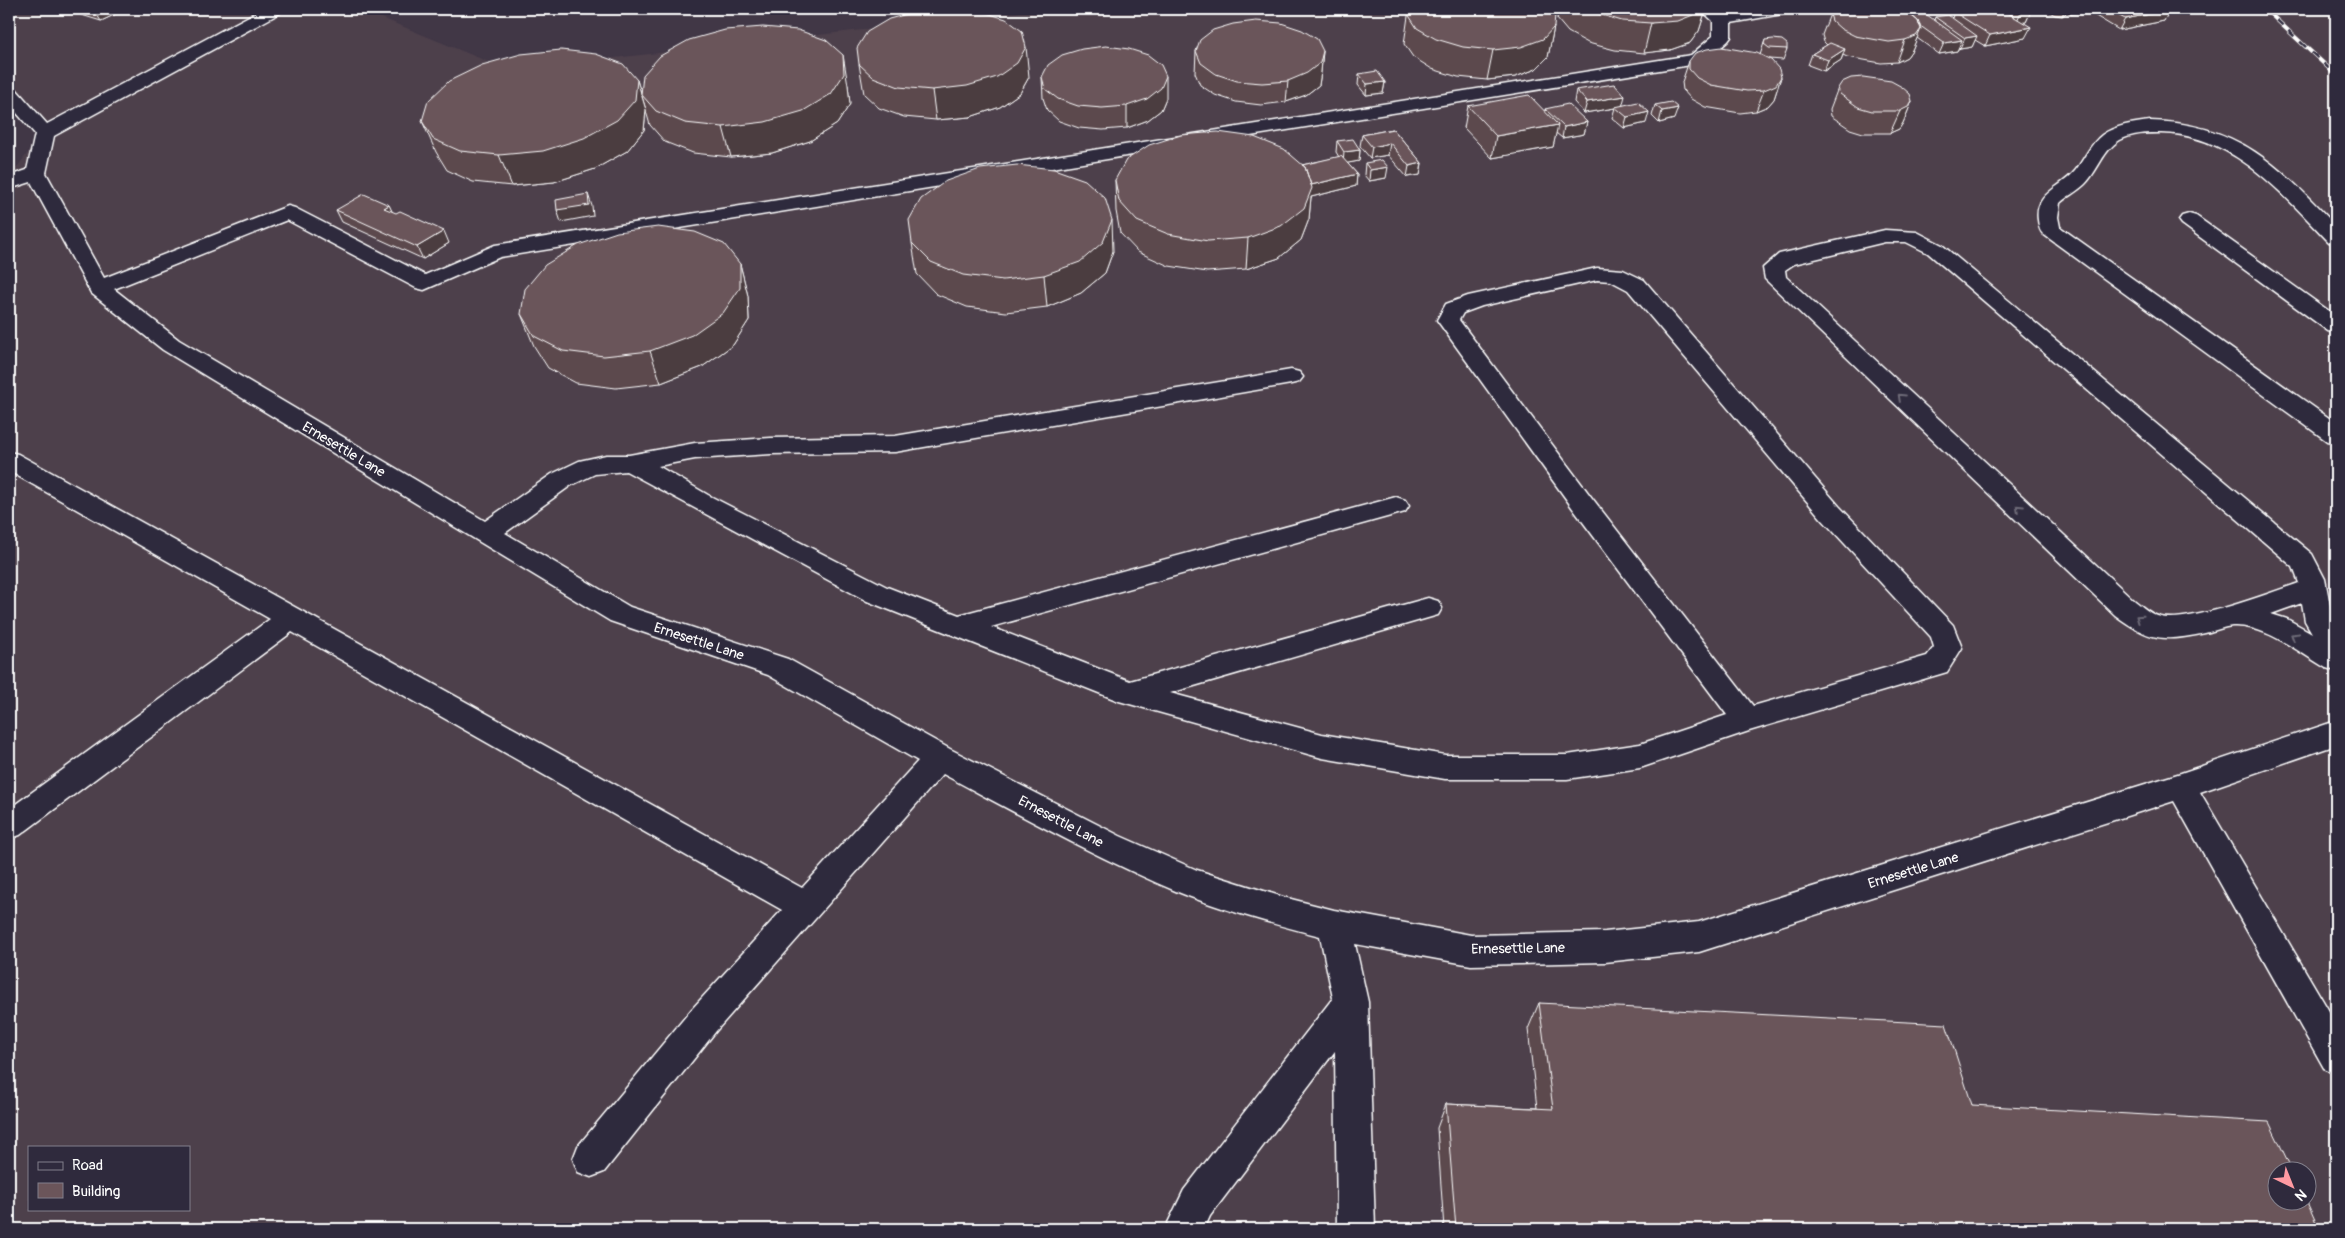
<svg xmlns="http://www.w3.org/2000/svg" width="2345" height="1238" font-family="Pangolin,sans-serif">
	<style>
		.built { fill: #4e404c; fill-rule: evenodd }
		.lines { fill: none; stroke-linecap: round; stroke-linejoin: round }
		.minor-casing { stroke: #fff; stroke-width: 3 }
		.minor { fill: #2f2a3d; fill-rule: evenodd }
		.rail-casing { stroke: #fff; stroke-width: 4 }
		.rail { stroke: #2f2a3d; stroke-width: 2.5; stroke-dasharray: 8; stroke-linecap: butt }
		.wall { fill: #5c494d; stroke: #fff }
		.shaded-wall { fill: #4b3c3f; stroke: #fff }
		.building { fill: #6b555a; stroke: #fff }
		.oneway { stroke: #6d6a77 }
		.labels { text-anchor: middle; stroke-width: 5; stroke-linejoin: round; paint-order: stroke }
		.street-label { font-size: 14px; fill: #fff; stroke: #2f2a3d }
	</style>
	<rect width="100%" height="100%" fill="#413746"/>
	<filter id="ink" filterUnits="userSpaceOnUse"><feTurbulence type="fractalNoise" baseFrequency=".02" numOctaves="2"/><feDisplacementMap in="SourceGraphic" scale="10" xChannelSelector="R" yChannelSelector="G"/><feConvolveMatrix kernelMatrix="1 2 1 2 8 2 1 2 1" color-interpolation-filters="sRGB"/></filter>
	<g filter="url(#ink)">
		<path class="built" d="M9,9h351l131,54 61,2 496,-56h1288v1220h-2327v-1051l39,-52 -39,-46zM29,1147h160v62h-160zM2278,1170h30v30h-30z"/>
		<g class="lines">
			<g class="minor-casing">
				<path id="minor" d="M262,9h20l-2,4 -226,123 -8,37 58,105 184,-72 7,2 130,67 70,-30 1196,-190 22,-19v-15l-13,-12h19l6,4 28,-4h37l-2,4 -6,1 -51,9v14l-3,4 -25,22 -6,1 -1197,193 -76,33 -8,-2 -129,-68 -173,69 65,51 306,181 67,-47 27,-13 27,-6h23l66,-12 76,-5 124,-2 396,-66 8,2 4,5 -4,5 -8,2 -396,68 -124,2 -76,5 -37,7 50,29 179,92 72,28 437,-118 9,3 4,6 -4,6 -414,115 139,54 298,-83 10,3 4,7 -4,7 -268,78 152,41 123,21h122l73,-11 87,-29 -153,-205 -137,-190 9,-16 22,-8 129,-28 26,2 21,10 195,226 114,119 9,23 -15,24 -198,59 -109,37 -73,11h-122l-123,-21 -203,-57 -252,-100 -241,-130 -31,3 -25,12 -65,47 125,74 158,52 162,90 170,87 77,34 86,27 51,13 137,25 134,-3 94,-10 482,-149 155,-52v24l-136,47 136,231v50l-12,-5 -150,-267 -475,151 -94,10 -134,3 -116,-21 13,58 7,227h-38l-2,-178 -125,165 -6,13h-39l19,-39 149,-192 -13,-62c-47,-12 -97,-26 -142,-44 -81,-34 -158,-77 -235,-118l-227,257 -112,141 -13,5 -13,-5 -5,-13 5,-13 114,-137 90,-99 -490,-278 -272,203 -11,4v-30l261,-190 -261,-148v-19l9,2 784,434 116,-127 -150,-86 -158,-54 -447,-271 -72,-57 -60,-111 -22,7v-13l18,-6 8,-36 -26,-30v-16l7,1 31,35zM1597,280l14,1 17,9 193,228 110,119 3,10 -7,9 -174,50 -161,-208 -133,-178 4,-7 19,-7z
					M2150,121c88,2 129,45 186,105v18l-7,-2c-46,-48 -96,-108 -168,-109 -14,0 -28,0 -41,7 -17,10 -22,31 -35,44 -8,8 -18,12 -25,19l-2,14 2,10 276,196v20l-9,-2 -284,-207c-4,-4 -4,-8 -5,-14 -4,-27 23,-32 37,-49 9,-11 15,-27 27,-36 14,-10 32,-12 48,-14z
					M2189,214l7,2 140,100v17l-8,-2 -146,-107 -3,-4 3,-4z
					M1885,230l32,2 25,13 370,309 13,25 8,42 3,6v44l-10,-3c-28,-16 -61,-44 -94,-42 -9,1 -18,5 -27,7 -42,9 -55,8 -90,-18l-350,-336 -2,-11 16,-14zM1885,242h21l22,11 365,314 6,16c-29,10 -111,41 -138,34 -10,-2 -18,-10 -26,-16l-349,-324 -1,-7 9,-6zM2302,603l3,18 7,12 -25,-14 -16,-5z"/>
			</g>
			<use href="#minor" class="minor"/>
			<g class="rail-casing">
				<path id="rail" d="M2265,9l71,66"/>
			</g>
			<use href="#rail" class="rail"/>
		</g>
		<path class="wall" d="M62,9h65l-26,12z
			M1409,9l145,18 -6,30 -12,12 -21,8 -28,3 -29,-3 -26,-8 -19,-12 -9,-13z
			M1558,9h148l-7,22 -9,12 -20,7 -26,3 -29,-3 -27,-7 -20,-11 -11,-13z
			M2013,9h15l3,2 -5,11h-3l2,16 -40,8 -10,-6 -3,7 -12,2 -1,-1 -2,3 -18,3 -22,-16 -5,12 -5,7 -10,5 -16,1 -34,-6 -4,-2 -2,5 -17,11 -16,-6 4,-11 15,-9 -3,-3 -2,-7 8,-21h79l25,6 1,-3 17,1 2,-6 57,3z
			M2047,9h36l-2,4 -11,1 -3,-2 -2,2 -3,2 -7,-1 -9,-5z
			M2084,9h84l-4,12 -45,9z
			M1765,40l22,9 -4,11 -14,-1 12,18 -7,22 -6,7 -12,5 -16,2 -35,-6 -14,-8 -8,-9 -1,-8 7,-21 71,-6z
			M1196,51h127l-2,21 -2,13 -13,10 -20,7 -25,3 -25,-3 -21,-7 -15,-10 -5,-12z
			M859,64l170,13 -9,16 -20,14 -30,10 -34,3 -32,-3 -25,-9 -15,-14z
			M1359,74l26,8 -2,11 -17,2 -8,-10z
			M1042,77l124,21 -5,12 -13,10 -21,8 -24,2 -24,-2 -20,-7 -12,-11 -4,-12z
			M637,80l9,30 -2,20 -17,21 -32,18 -41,13 -42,4 -39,-4 -26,-12 -11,-18 -14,-31z
			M848,85l2,19 -13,20 -27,17 -38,12 -41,4 -38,-4 -28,-11 -15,-17 -9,-31z
			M1838,88l74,13 -9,22 -4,6 -9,4h-27l-13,-4 -19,-13 -1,-7z
			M1576,90l47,15 23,18 -22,5 -12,-10 3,-10 -31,5 -10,-11z
			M1655,105l19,14 -15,4 -7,-7z
			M1468,106l77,5v-2l42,13 -3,12 -22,4 -6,-5 -3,14 -61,11 -28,-30z
			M1393,129l29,34 -2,12 -13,2 -19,-22 -18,3 -10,-12 2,-11z
			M1337,141l23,9 -1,11 -12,2 10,11 -1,12 -45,11 -2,22 -8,21 -22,18 -33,11 -39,3 -38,-6 -31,-14 -18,-19 -4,-22 -1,-31 187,-15 37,-8 -3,-5z
			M1365,163l21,15 -17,3 -5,-6z
			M389,205l3,7 57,31 -26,16 -81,-37 -6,-12z
			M912,243l201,8 -8,22 -24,20 -34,14 -41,5 -39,-5 -31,-13 -19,-20z
			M740,264l8,32 1,24 -16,25 -31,22 -41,16 -45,5 -40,-5 -28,-15 -14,-22 -13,-32z
			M1539,1003l433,102 347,124h-875l-7,-101 9,-24 91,4 -9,-79z"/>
		<path class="shaded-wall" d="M93,9h34l-26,12z
			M1702,9h4l-7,22 -9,12 -20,7 -26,3 7,-30z
			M2065,9h3l-3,5 -3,2z
			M2073,9h10l-2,4 -11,1z
			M2170,10l-6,11 -45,9 6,-11z
			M2031,11l-5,11 -10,1 5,-11z
			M1554,27l-6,30 -12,12 -21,8 -28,3 6,-30z
			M2031,27l-6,11 -40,8 5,-11z
			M1921,29l-9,21 -5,7 -10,5 8,-22z
			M1977,36l-5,11 -12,2 5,-11z
			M1962,40l-5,11 -18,3 5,-11z
			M1026,47l3,30 -9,16 -20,14 -30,10 -34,3 -4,-30z
			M1845,49l-4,11 -17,11 4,-11z
			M1323,51l-2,21 -2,13 -13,10 -20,7 2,-21z
			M843,55l5,30 2,19 -13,20 -27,17 -38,12 -41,4 -8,-30z
			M1166,76v22l-5,12 -13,10 -21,8v-22z
			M1781,77l-7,22 -6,7 -12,5 8,-21z
			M637,80l9,30 -2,20 -17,21 -32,18 -41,13 -42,4 -13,-31z
			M1385,82l-2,11 -17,2 1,-11z
			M1625,96l-3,11h-7v1l-31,5 3,-11z
			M1912,101l-9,22 -4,6 -9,4 10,-22z
			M1678,108l-4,11 -15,4 3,-12z
			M1649,112l-3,11 -22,5 3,-11z
			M1587,122l-3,12 -22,4 2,-11z
			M1558,125l-5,22 -61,11 4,-22z
			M1390,143l-2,12 -18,3 2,-11z
			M1360,150l-1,11 -16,3 1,-12z
			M1422,163l-2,12 -13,2 2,-11z
			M1388,167l-2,11 -17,3 1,-11z
			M1357,174l-1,12 -45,11 -2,22 -8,21 -22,18 -33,11 2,-31 59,-52z
			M588,194l4,12 1,10 -32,6 -4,-12z
			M389,205l6,12 -11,-9z
			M1112,220l1,31 -8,22 -24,20 -34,14 -3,-32z
			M444,231l5,12 -26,16 -6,-12z
			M740,264l8,32 1,24 -16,25 -31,22 -41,16 -11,-32z"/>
		<path class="building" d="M941,9h18l21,2 26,8 16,12 4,16 -9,16 -20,14 -30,9 -35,4 -33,-3 -26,-10 -14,-13 -2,-16 10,-16 22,-13 29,-8z
			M1409,9h141l5,5 -1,13 -11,12 -22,8 -28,3 -30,-3 -27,-8 -19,-11 -9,-14z
			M1586,9h116l-4,4 -20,8 -27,2 -29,-2 -27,-8z
			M1834,9h64l11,4 9,8 3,8 -5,7 -11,4 -16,2 -34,-6 -14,-7 -9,-8 -2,-7z
			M1974,9h27l30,18 -41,8 -36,-23z
			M2016,9h12l3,2 -10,1z
			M2107,9h61l2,1 -45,9z
			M1923,12l39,28 -18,3 -25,-18 -1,-4 -9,-7z
			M1948,15l29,21 -12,2 -30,-21z
			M1256,21l25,2 21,7 15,9 6,12 -3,12 -13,10 -19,8 -26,2 -25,-2 -21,-7 -15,-11 -5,-12 4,-11 13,-10 20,-6z
			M763,27l35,3 28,10 17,15 1,19 -13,20 -28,17 -38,11 -42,5 -38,-4 -29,-12 -15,-17 2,-19 17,-19 29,-16 36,-10z
			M1773,39l9,1 5,4v5l-18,-1 -5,-4 1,-4z
			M1830,43l15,6 -17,11 -16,-6z
			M1106,46l23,3 19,6 13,10 5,11 -5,12 -14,11 -20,7 -25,2 -24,-2 -20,-7 -13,-10 -3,-12 6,-12 14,-10 20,-6z
			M1722,47l35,6 14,7 8,9 2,8 -5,8 -12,5 -17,1 -36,-6 -14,-7 -8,-9v-8l6,-8 12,-4z
			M561,50l35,4 27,10 14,16 -2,20 -18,20 -33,18 -41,13 -44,4 -39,-4 -27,-12 -11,-18 6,-20 21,-20 33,-16 39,-11z
			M1377,71l8,11 -18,2 -8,-10z
			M1863,77l28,4 11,6 8,7 2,7 -4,6 -8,4h-28l-14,-4 -18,-13 -2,-6 4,-6 9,-4z
			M1614,84l11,12 -38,6 -11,-12z
			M1529,95l29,30 -62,11 -28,-30z
			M1638,102l11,10 -22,5 -12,-10z
			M1671,102l7,6 -16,3 -7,-6z
			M1568,104l19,18 -23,5 -19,-18z
			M1393,129l29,34 -13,3 -19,-23 -18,4 -10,-12z
			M1218,132l36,5 30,12 21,18 7,21 -8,20 -23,18 -33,12 -40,3 -40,-7 -31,-13 -18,-20 -4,-21 11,-20 23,-15 32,-10z
			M1353,139l7,11 -16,2 -7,-11z
			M1341,156l16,18 -46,11 -6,-18 -3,-2z
			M1382,160l6,7 -18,3 -5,-7z
			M1017,165l37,4 31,11 20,18 7,22 -9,22 -23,20 -36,13 -41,5 -40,-5 -32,-13 -19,-19 -3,-23 12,-21 25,-18 34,-12z
			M364,194l25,11 -5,3 12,5 4,-2 44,20 -27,16 -81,-37z
			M588,194l1,11 -32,5 -1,-10z
			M658,227l37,5 29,12 16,20v24l-17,25 -31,22 -42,16 -46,5 -41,-5 -29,-15 -13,-22 4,-25 20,-24 33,-20 39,-13z
			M1539,1003l407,21 26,81 297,17 23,48h-14v30h28l13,29h-863l-10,-125 107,5z"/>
		<defs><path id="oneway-chevron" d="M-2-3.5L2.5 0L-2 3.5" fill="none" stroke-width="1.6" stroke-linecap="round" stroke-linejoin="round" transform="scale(1.25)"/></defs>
		<g class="oneway">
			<use href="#oneway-chevron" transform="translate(1901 397) rotate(-137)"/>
			<use href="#oneway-chevron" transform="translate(2019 508) rotate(-137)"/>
			<use href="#oneway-chevron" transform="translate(2139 618) rotate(-145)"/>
			<use href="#oneway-chevron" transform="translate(2294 636) rotate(-149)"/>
		</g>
	</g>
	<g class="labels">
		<g class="street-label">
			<text transform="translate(344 449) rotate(31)" y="5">Ernesettle Lane</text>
			<text transform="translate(699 641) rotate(18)" y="5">Ernesettle Lane</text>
			<text transform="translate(1061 821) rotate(28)" y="5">Ernesettle Lane</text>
			<text transform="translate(1913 870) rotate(-17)" y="5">Ernesettle Lane</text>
			<text transform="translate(1518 948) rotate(-1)" y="5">Ernesettle Lane</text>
		</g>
	</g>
	<rect width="2345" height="1238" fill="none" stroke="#2f2a3d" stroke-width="30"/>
	<rect x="15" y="15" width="2315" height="1208" fill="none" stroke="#fff" stroke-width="2" filter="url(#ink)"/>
	<rect x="28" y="1146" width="162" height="65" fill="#2f2a3d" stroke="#827f8b"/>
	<rect x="38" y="1162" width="25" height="8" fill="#2f2a3d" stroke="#827f8b"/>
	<text x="72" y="1170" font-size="15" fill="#ffffff">Road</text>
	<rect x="38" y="1183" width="25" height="15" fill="#6b555a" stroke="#827f8b"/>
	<text x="72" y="1196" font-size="15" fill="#ffffff">Building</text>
	<g transform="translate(2292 1186) rotate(137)"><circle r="24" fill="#2f2a3d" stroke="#827f8b"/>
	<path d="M0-4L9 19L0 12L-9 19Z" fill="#ff9aa2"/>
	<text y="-8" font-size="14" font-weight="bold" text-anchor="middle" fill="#ffffff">N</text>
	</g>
</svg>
